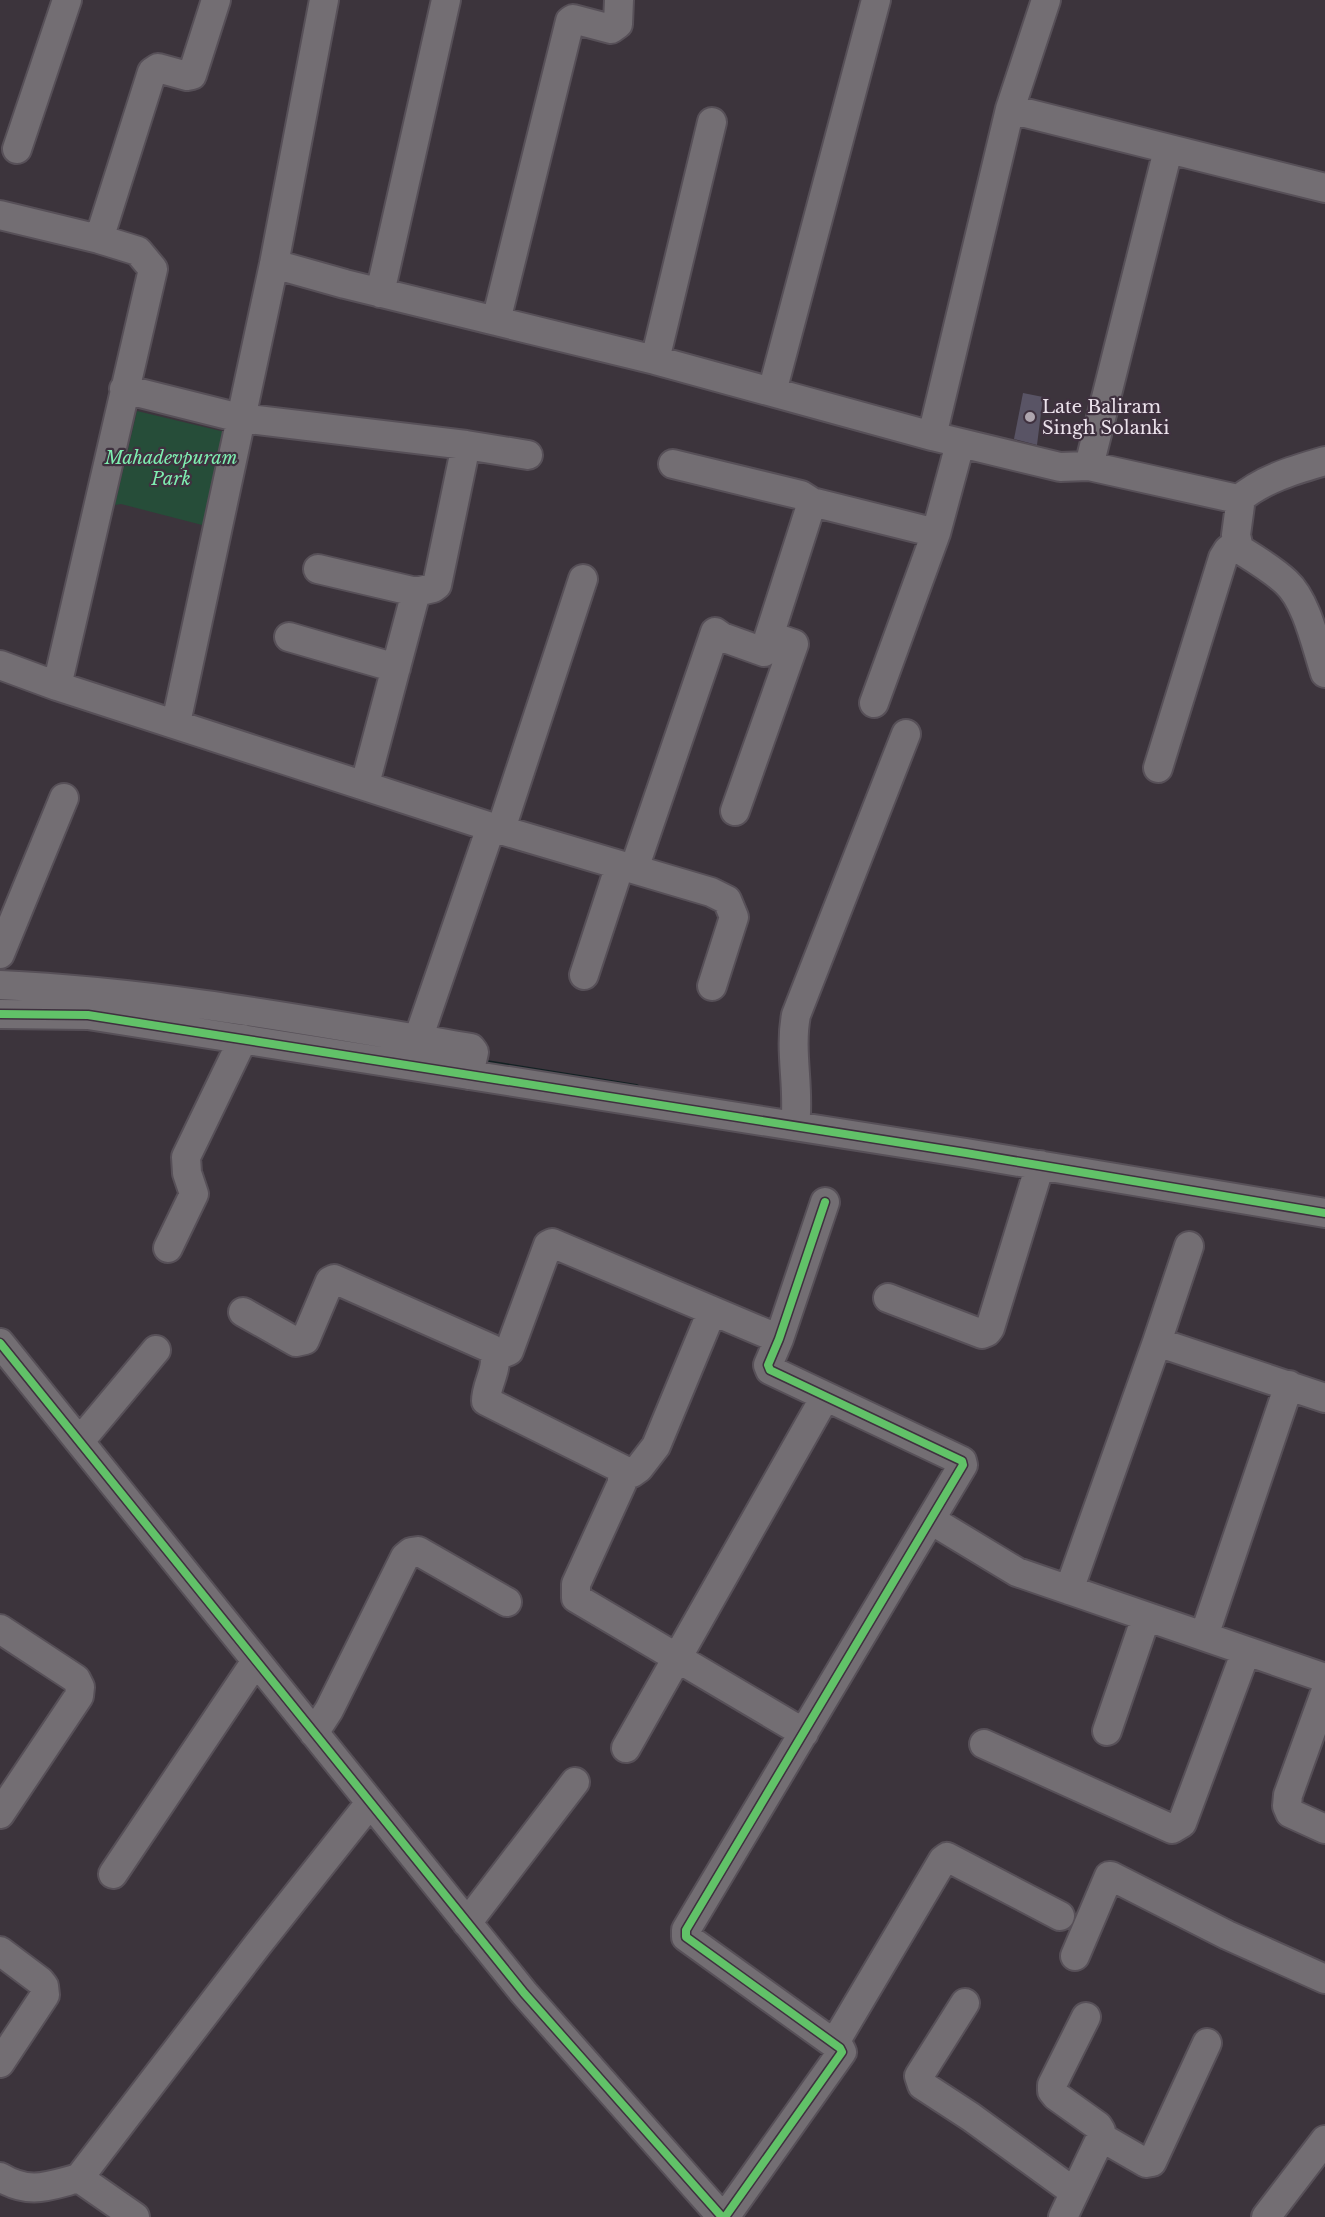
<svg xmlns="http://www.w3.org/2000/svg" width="1325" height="2217" font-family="'Libre Baskerville',serif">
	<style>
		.green { fill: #264d39 }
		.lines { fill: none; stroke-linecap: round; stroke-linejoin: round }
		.stream { stroke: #132123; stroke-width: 6 }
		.building { fill: #595465 }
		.minor-casing { stroke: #575058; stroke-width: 32 }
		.minor { stroke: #736e73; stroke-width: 28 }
		.cycleway-casing { stroke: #3f313f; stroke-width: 11 }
		.cycleway { stroke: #61c268; stroke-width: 8 }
		.poi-dot { fill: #aea5ae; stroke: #3f313f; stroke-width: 2 }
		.labels { text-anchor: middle; stroke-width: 4.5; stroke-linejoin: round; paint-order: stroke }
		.poi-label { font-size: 18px; fill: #ebe2eb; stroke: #3f313f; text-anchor: start }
		.park-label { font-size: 18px; font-style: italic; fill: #7eeeb0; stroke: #3f313f }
	</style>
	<rect width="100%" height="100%" fill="#3c343c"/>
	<path class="green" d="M137,411l88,21 -19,94 -85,-22 -6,1z"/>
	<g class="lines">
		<path class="stream" d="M480,1062l156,25"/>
	</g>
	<path class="building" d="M1023,393l20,4 -6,48 -23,-6z"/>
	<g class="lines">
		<g class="minor-casing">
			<path id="minor" d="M1010,109l315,79
				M17,149l50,-149
				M0,215l99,24 39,12 15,18 -96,417
				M99,239l53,-167 6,-4 29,8 5,-1 24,-75
				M274,264l71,20 310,76 277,76 78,-327 36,-109
				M380,293l66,-293
				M496,321l74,-300 3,-2 38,10 7,-5 1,-24
				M655,360l57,-238
				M124,389l116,29 226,27 62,10
				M772,392l104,-392
				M932,436l128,31 29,-1 144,32 7,7 -4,30 3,14c16,10 33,20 47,33 21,19 30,64 39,91
				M673,464l128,31 11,7 124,31
				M1089,466l79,-316
				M1237,501c25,-22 57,-31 88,-40
				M318,569l98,23
				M289,637l107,31
				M0,665l57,21 434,141 220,65 16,8 7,17 -22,69
				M874,703l62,-170 24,-89
				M176,723l98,-459 50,-264
				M1158,768l65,-210 5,-8 9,-7
				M365,784l51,-192 17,-4 4,-3 29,-140
				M735,811l59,-167 -23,-8
				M501,829l82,-250
				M634,869l81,-237 7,5 42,15 48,-150
				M0,954l64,-156
				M584,975l36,-110
				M0,985c158,7 315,37 471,63l3,4 -5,23
				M0,1014l88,1 878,138 359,60
				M418,1039l73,-212
				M795,1126c5,-37 -6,-74 1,-111l110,-281
				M168,1248l26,-54 -7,-21 -1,-16 57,-118
				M888,1298l94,36 5,-2 3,-4 50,-163
				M243,1312l53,30 9,-2 25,-59 4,-2 158,70c9,18 -6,33 -6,52l136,68v14l-46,101v14l228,135
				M1157,1342l32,-96
				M0,1343l524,650 198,224
				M496,1356l13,-5 39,-106 4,-2 227,96
				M80,1441l76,-91
				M623,1476l9,-3 7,-5 17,-22 56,-135
				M931,1520l86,52 308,106
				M1069,1590l88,-248 168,56
				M0,1629l76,50 4,8 -1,9 -79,118
				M1204,1636l85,-251
				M1325,1693l-37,102 -1,11 3,7 35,16
				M1107,1731l39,-114
				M314,1733l15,-23 76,-153 6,-5 7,-1 89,51
				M984,1744l188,85 10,-6 64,-172
				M626,1748l199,-351
				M113,1874l143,-213
				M467,1923l108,-141
				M0,1951l40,30 4,5 1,9 -45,68
				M1075,1956l34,-80h2l116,59 98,44
				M965,2003l-46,73 3,9 49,32 103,75
				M834,2044l109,-184 4,-3 113,59
				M1101,2137l45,26 6,-1 55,-119
				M0,2177c30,18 48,9 79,1
				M135,2217l-56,-39 180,-235 111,-140
				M725,2217l117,-165 -2,-4 -154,-111v-7l277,-465 -1,-4 -192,-91 -2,-5 11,-26 46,-137
				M1063,2217l38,-80v-6l-3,-5 -42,-30 -4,-5v-6l34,-68
				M1266,2217l59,-77"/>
		</g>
		<use href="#minor" class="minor"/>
		<g class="cycleway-casing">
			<path id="cycleway" d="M0,1014l88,1 878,138 359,60
				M0,1343l524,650 198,224
				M725,2217l117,-165 -2,-4 -154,-111v-7l277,-465 -1,-4 -192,-91 -2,-5 11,-26 46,-137"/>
		</g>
		<use href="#cycleway" class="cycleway"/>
	</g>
	<circle class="poi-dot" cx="1030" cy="417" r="6"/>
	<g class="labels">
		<g class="poi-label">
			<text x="1042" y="413">Late Baliram<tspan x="1042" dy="21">Singh Solanki</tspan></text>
		</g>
		<g class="park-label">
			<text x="171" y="464">Mahadevpuram<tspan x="171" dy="21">Park</tspan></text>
		</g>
	</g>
</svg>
